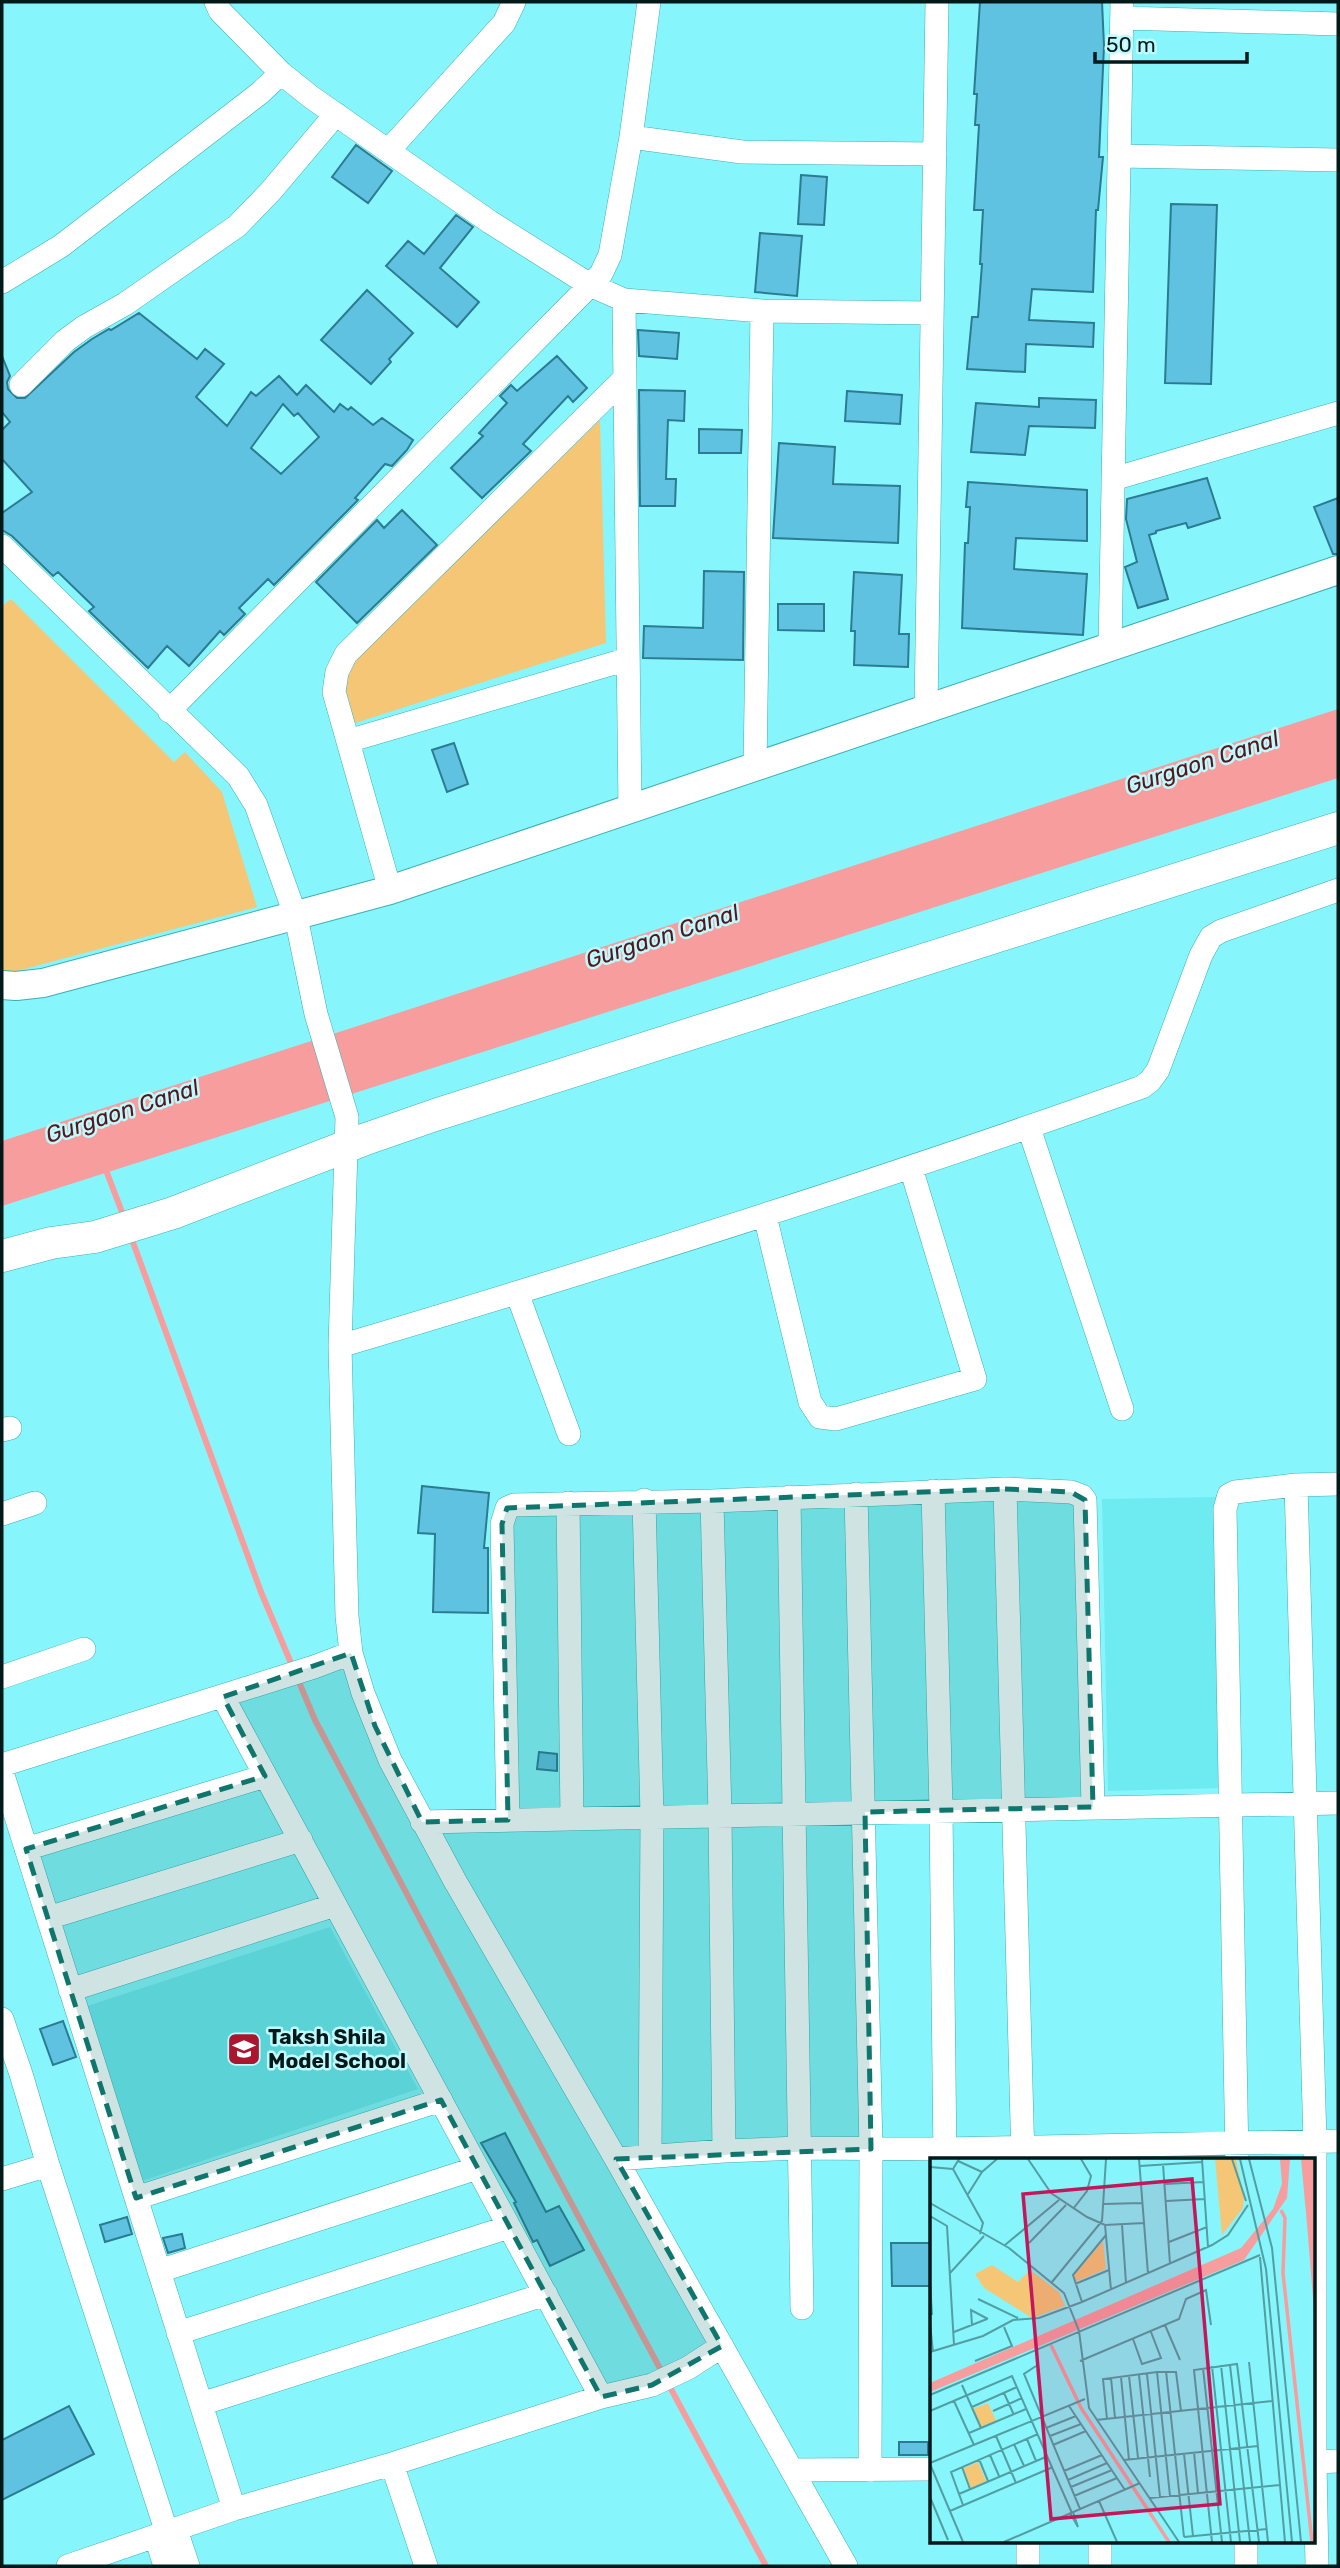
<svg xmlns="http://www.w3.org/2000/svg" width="1340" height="2568" font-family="Rubik,sans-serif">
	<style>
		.built { fill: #6eeaf1 }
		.green { fill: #f5c676 }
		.water { fill: #f79d9d }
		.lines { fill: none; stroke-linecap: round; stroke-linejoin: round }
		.stream { stroke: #f79d9d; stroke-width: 6 }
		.building { fill: #5ec2e0; stroke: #2d7b91; stroke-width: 2; fill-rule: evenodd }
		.minor-casing { stroke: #3aafb6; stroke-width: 24 }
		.tertiary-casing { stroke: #3aafb6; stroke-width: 30 }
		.secondary-casing { stroke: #3aafb6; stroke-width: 33 }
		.minor { stroke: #fff; stroke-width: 23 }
		.tertiary { stroke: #fff; stroke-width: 28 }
		.secondary { stroke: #fff; stroke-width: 32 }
		.marked { fill: #0f766e; fill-opacity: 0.2; stroke: #0f766e; stroke-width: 5; stroke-dasharray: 14 9; stroke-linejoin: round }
		.labels { text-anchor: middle; stroke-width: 5; stroke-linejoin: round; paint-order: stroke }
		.poi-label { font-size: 21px; font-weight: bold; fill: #02191a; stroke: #befbfe; text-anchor: start }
		.water-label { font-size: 23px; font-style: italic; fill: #59151b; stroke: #befbfe }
		.inset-river { fill: none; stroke: #f79d9d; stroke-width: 3.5 }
		.inset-road { fill: none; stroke: #529ea2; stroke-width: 2 }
		.view { fill: #c2185b; fill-opacity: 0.15; stroke: #c2185b; stroke-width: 3.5 }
		.inset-edge { fill: none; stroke: #02191a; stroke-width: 3.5 }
	</style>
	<rect width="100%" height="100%" fill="#87f6fc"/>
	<path class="built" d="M1216,1497l6,291 -114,3 -6,-292z
		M330,1927l88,162 -282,94 -58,-174z"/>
	<path class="green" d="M600,420l6,223 -251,80 -14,-50z
		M11,599l163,163 11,-10 37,40 35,115 -255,68v-369z"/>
	<path class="water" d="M1338,709v69l-1336,428v-65z"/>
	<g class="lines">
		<path class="stream" d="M104,1165l21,55
			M131,1237l130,355 54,128 180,341 271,505"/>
	</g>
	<path class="building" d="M980,2h122l2,44 -5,111h4l-5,53h-2l-3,82 -61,-3 -3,31 65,3 -1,24 -67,-3 -1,28 -58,-3 5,-52h6l4,-53h-2l3,-54h-9l5,-85h-4l2,-31h-3z
		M356,145l36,26 -24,32 -36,-26z
		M801,175l26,2 -3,48 -26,-1z
		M1171,204l46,1 -6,179 -46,-1z
		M456,215l17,12 -33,41 39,34 -22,25 -71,-61 22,-25 16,13z
		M760,233l42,3 -5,60 -42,-4z
		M367,290l46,43 -24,26 2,3 -20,22 -50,-44z
		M139,313l58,46 8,-10 19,15 -28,33 31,29 24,-34 5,4 23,-20 18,19 9,-10 28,27 6,-8 8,6 3,-3 22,18 9,-7 31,22 -6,10 -15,16 -7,-2 -30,34 3,2 -84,85 -6,-6 -29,29 6,6 -21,21 -4,-4 -31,35 -22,-20 -19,22 -59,-57 5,-4 -36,-35 -5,4 -41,-40 -10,-6v-17l30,-21 -30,-33v-29l8,-8 -8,-10v-56l8,20 -3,6 1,7 9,9h8l49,-46 18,-13 17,-10 2,1zM283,404l11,12 4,-3 21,24 -38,37 -30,-26z
		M638,330l41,3 -2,26 -38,-3z
		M557,356l30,32 -14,14 -5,-6 -45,48 8,7 -49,47 -31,-30 32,-32 -4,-3 28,-30 -7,-7 11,-11 6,6z
		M639,390l46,1 -1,30 -16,-1 -2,59h10l-1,27h-35z
		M847,391l55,4 -2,29 -55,-3z
		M1039,398l57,2 -1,28 -66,-2 -4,29 -54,-3 5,-49 63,4z
		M699,429l43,1 -1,23h-42z
		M779,443l56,4 -2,37 67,2 -2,57 -125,-5z
		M1207,478l13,40 -32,10 -2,-5 -30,8v2l-7,2 19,64 -30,9 -13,-41 12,-5 -11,-43 1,-20z
		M968,482l119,8v51l-71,-3 -2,31 73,5 -4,61 -121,-7 3,-85h3l2,-36h-4z
		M1338,498v56h-5l-19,-47z
		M402,510l35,35 -80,78 -41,-41 61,-62 7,8z
		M704,571l40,1 -1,88 -100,-2 1,-32 59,2z
		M854,572l48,3 -3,59h10l-1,33 -54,-2 1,-34h-4z
		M778,604h46v27l-46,-1z
		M454,743l14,41 -21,8 -15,-42z
		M422,1486l67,7 -5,55h4v65l-55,-1 2,-78 -17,-1z
		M539,1752l18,2v17l-20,-2z
		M63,2021l13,36 -23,8 -13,-36z
		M505,2133l41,79 13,-6 25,44 -34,16 -13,-26 -4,2 -19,-39 2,-1 -35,-59z
		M127,2217l5,17 -27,8 -5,-17z
		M182,2234l3,14 -17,5 -5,-15z
		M891,2243h41v43h-40z
		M69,2406l25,48 -92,46v-60z
		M899,2442h29v13h-29z"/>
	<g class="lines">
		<g class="minor-casing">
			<path id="minor" d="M216,2l4,9 61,62 30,24 179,125 100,63 34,15 138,11 170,2
				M1122,18l216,6
				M631,137l111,15 193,2
				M388,151l116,-128 10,-21
				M1119,156l219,4
				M2,282l59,-36 199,-153 21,-20
				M624,300l6,510
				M21,385l44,-44 19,-14 41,-23 112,-78 33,-34 66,-78
				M1113,479l225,-66
				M2,546l236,230 18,29 40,112 20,97 31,103 -7,229 7,270 4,37 12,40 27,67 65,121 161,278 230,407
				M1110,647l12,-645
				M926,710l11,-708
				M169,711l432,-437 9,-19 21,-118 18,-135
				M348,741l280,-82
				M755,768l7,-457
				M390,890l-56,-198 3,-20 9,-18 279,-276
				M1029,1128l93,281
				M765,1216l45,186 10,15 16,2 139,-40 -64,-211
				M517,1293l52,141
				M340,1346c269,-80 537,-164 802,-259l8,-6 8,-11 43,-115 10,-18 10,-6 117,-41
				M2,1430l8,-2
				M1296,1485l19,656v321l2,104
				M1005,1489l18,671
				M933,1491l8,319 4,350
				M856,1494l15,655 -1,321
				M789,1497l13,811
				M644,1500l8,316 -2,339
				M712,1501l8,314 4,336
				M568,1503l4,315
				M2,1514l33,-11
				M2,1677l82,-28
				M223,1697l378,700
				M2,1765l312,-98 37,-14
				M2,1772l232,737
				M508,1820l-6,-296 5,-16 7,-3 198,-4 293,-12 66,3 11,4 3,4 8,307
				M422,1822l916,-19
				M26,1849l239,-73
				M48,1918l253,-78
				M70,1990l265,-85
				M2,2019l19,55 27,91 119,368
				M616,2159l108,-8 75,-3 146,1 393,-8
				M1237,2160l-12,-651 4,-14 6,-3 61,-7 42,-1
				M2,2179l46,-14
				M136,2198l305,-98
				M159,2271l318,-103
				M178,2333l331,-106
				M201,2404l345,-110
				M1314,2462l24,-1
				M392,2464l34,102
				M793,2470l139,-1
				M176,2530l12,36
				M156,2537l9,29
				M1028,2542v24
				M1100,2542v24
				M1246,2542v24
				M68,2566l166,-57 158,-45 209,-67 51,-12 36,-17 34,-22"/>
		</g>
		<g class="tertiary-casing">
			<path id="tertiary" d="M2,985l14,1 27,-3 347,-93 948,-320"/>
		</g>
		<g class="secondary-casing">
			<path id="secondary" d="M2,1256l49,-13 44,-6 78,-24 190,-73 72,-25 903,-287"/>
		</g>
		<use href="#minor" class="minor"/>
		<use href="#tertiary" class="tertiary"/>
		<use href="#secondary" class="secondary"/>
	</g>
	<path class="marked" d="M1005,1489l66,3 14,8 8,307 -228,5 6,337 -255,10 106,187 -70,39 -51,12 -160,-297 -305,98 -110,-349 239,-73 -42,-79 128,-44 24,73 47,96 86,-2 -6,-296 5,-16z"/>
	<defs>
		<g id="school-square" transform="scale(1.75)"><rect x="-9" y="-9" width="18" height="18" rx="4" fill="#ab162f" stroke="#befbfe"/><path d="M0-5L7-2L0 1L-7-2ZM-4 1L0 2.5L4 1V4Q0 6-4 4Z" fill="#fff"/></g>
	</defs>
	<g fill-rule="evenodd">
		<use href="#school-square" x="244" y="2049"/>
	</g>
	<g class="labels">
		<g class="poi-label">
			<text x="268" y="2044">Taksh Shila<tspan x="268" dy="24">Model School</tspan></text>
		</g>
		<g class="water-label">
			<text transform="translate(1202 762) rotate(-18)" y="8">Gurgaon Canal</text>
			<text transform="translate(662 936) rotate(-18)" y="8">Gurgaon Canal</text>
			<text transform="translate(122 1111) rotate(-18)" y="8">Gurgaon Canal</text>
		</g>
	</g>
	<g transform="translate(930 2158)">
		<rect width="385" height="385" fill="#87f6fc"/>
		<path d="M285,1h21l8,39 -1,10 -21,27zM173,83l3,28 -31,13 -2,-6zM62,107l26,17 12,-12 29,22 6,14 -33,12 -48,-30 -9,-14zM58,245l8,18 -16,6 -7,-18zM48,304l8,19 -15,7 -9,-19z" fill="#f5c676"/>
		<path d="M350,1h10l-3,39 -43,62 -314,132v-9l311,-135 32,-39 9,-25zM371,1h14v164l-8,-99z" fill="#f79d9d"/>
		<path class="inset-river" d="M351,52l4,8 -2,55 29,269M121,187l30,63 88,134"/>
		<path class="inset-road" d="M29,1l-6,10 30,54 -3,11M98,1l23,34 36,24 18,8 39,-2M209,1l9,115M272,1l6,88M302,1l14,42M310,1l26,110 26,273M319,1l23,89 29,294M28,3l24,11M233,6l7,100M210,8l62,-4M0,9l23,2M235,26l38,-2M38,36l14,-22 15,-13M236,43l39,-2M0,45l79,45 55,45 15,38 10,77 90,134M174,46l38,-1M143,51l14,-18 4,-15 -10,-17M0,58l17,10 7,119M175,67l6,65M192,67l4,58M239,84l38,-15M99,85l37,-38M75,87l54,-45M330,99l25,285M20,115l34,-37M0,124l2,33M122,124l50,-61 4,-62M145,126l34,-14M48,141l40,19M152,144l-9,-27 33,-40M0,165l3,29M235,167l15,35M42,168l-1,-16 17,9M24,174l33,-13M203,181l9,25 19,-6 -10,-26M0,194l53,-16 30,-16 26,-2 43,-16 130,-57 16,-10 20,-30M45,203l37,-15 -8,-19M150,203l99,-42 7,-20 20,-9 5,35M319,204l19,180M291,207l19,177M300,207l20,177M106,208l-12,8 56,135M282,208l19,176M273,210l19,174M236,213l18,166M227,214l13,124M217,216l13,123M209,217l11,102M199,218l9,82M191,219l8,83M181,220l4,40M32,227l19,43M74,235l10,22M0,237l330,-140M24,243l20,44M139,248l56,84M42,249l45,-20M0,253l82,-35 60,137M63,253l29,-13M177,261l-4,-40 54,-7h19l5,39M166,262l176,-19M116,270l30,-12M39,275l57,-24M66,278l20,47M120,278l31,-12M97,281l9,22M84,286l10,22M123,287l33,-14M264,294l4,41M254,296l9,82M60,297l9,21M49,301l9,22M194,302l134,-14M0,305l155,-64M0,306l33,78M32,309l8,22M134,313l38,-16M138,322l39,-17M141,329l41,-17M29,336l89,-38M144,338l43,-18M0,339l18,43M220,340l129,-13M169,343l18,41M33,347l-12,-33 87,-38M20,353l103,-44M140,355l8,14 -5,-15M254,379l83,-8M74,384l136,-59M282,384l-18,-172 43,-6 22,178"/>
		<path class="view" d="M262,21l28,325 -169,15 -28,-325z"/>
		<rect width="385" height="385" class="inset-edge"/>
	</g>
	<rect width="1340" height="2568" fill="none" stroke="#02191a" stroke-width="7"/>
	<path d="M1095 52v10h152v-10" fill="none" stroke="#02191a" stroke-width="3.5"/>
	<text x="1106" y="52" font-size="21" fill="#02191a" stroke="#befbfe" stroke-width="5" paint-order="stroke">50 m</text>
</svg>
